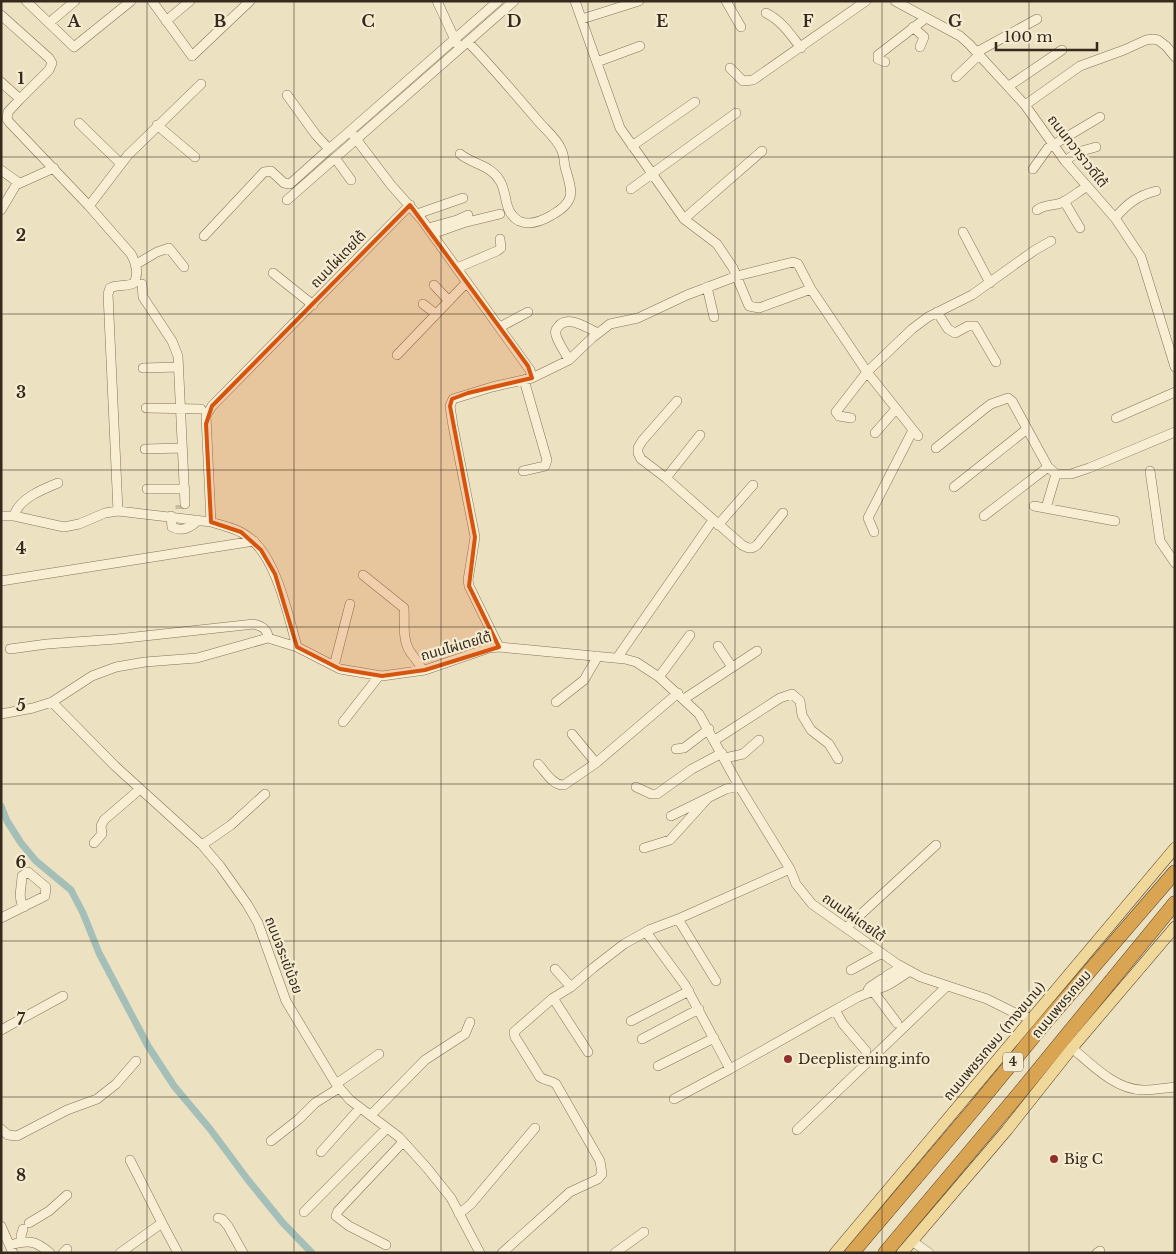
<svg xmlns="http://www.w3.org/2000/svg" width="1176" height="1254" font-family="'Libre Baskerville','Noto Sans Thai',serif">
	<style>
		.lines { fill: none; stroke-linecap: round; stroke-linejoin: round }
		.canal { stroke: #a3bfb8; stroke-width: 7 }
		.minor-tunnel { stroke: #c7bca0; stroke-width: 9; stroke-dasharray: 9 4.5; stroke-linecap: butt }
		.minor-casing { stroke: #857259; stroke-width: 10 }
		.major-casing { stroke: #53402d; stroke-width: 12 }
		.highway-casing { stroke: #53402d; stroke-width: 15 }
		.minor { stroke: #f8eed4; stroke-width: 9 }
		.major { stroke: #efd899; stroke-width: 11 }
		.highway { stroke: #daa553; stroke-width: 14 }
		.marked { fill: #d6540e; fill-opacity: 0.2; stroke: #d6540e; stroke-width: 4; stroke-linejoin: round }
		.grid { fill: none; stroke: #352a1d; stroke-width: 1; stroke-opacity: 0.55 }
		.poi-dot { fill: #922e2b; stroke: #f4ebd0; stroke-width: 2 }
		.labels { text-anchor: middle; stroke-width: 4.5; stroke-linejoin: round; paint-order: stroke }
		.shield { fill: #f4ebd0; stroke: #6e6453; stroke-width: 1 }
		.shield-label { font-size: 12px; font-weight: bold; fill: #352a1d }
		.street-label { font-size: 14px; fill: #352a1d; stroke: #f4ebd0 }
		.poi-label { font-size: 14px; fill: #352a1d; stroke: #f4ebd0; text-anchor: start }
		.grid-label { font-size: 16px; text-anchor: middle; font-weight: bold; fill: #352a1d; stroke: #f4ebd0; stroke-width: 4.5; stroke-linejoin: round; paint-order: stroke }
	</style>
	<rect width="100%" height="100%" fill="#ece1c1"/>
	<g class="lines">
		<path class="canal" d="M1,806l6,15 14,22 15,18 35,29 12,23 16,40 49,93 26,40 36,43 38,51 35,43 29,30"/>
		<path class="minor-tunnel" d="M180,505v4"/>
		<g class="minor-casing">
			<path id="minor" d="M26,1l48,46 57,-46
				M152,1l40,55 58,-55
				M437,1l20,43
				M498,1l-148,130 41,54 31,35 108,150 2,8 -40,9 -39,12 -3,7 3,20 22,111 -7,43 1,6 30,61
				M575,1l45,127 64,91 33,25 16,24 16,38 10,2 52,-19
				M726,1l15,26
				M895,1l65,35 9,8 56,61 40,56 50,57 26,39 34,110
				M766,13c16,8 24,21 35,35
				M1,15l48,43 3,5 -3,7 -29,29
				M582,19l57,-18
				M166,21l24,-20
				M49,23l26,-22
				M913,27l11,10 -4,10
				M977,52l60,-33
				M597,62l43,-16
				M885,62l-7,-3v-4l48,-37
				M730,68l13,13 10,-1 113,-79
				M956,77l23,-22
				M1,82l19,17 -12,13 -1,7 2,3 80,84 42,48c5,9 8,20 3,29 -7,4 -17,1 -24,5l-2,6 10,217
				M1009,86l53,-36
				M287,95l29,40 13,14 21,-18
				M1025,105l55,-39 44,-16 22,-10 7,-1 5,1 8,6 9,11
				M79,123l42,41
				M157,125l38,32
				M632,146l63,-44
				M460,154c14,11 31,11 40,27 8,13 3,31 19,40 11,5 23,0 33,-6 25,-14 20,-24 13,-48 -1,-6 -1,-13 -4,-18 -4,-10 -15,-19 -22,-27 -23,-27 -46,-54 -71,-80
				M335,158l16,22
				M1065,161l13,-9 18,-5
				M1033,169l15,-21 52,-31
				M1,170l18,13
				M631,189l105,-76
				M287,200l227,-199
				M1064,201l16,27
				M410,205l-198,201 -6,10 5,106c12,4 26,6 36,14 29,19 41,79 50,111l43,22 42,7 43,-6 64,-22 10,-1 126,12 11,3 23,15 40,37 40,72 51,83 6,15 16,20 85,60 24,13 66,22 28,14 17,6
				M89,206l39,-51 73,-71
				M1,210l15,-25 38,-17
				M1037,210c8,-6 16,-4 24,-7 9,-4 17,-11 25,-16
				M417,214l46,-16
				M1115,218c13,-15 22,-22 41,-27
				M684,219l78,-68
				M428,228l29,-8 11,-5
				M963,232l27,51
				M432,234l31,-11 37,-9
				M204,236l60,-64 7,-1 13,12 6,1 39,-35
				M135,265l22,-13 12,-4 15,19
				M457,268l40,-17 4,-3 -1,-9
				M273,273l40,32
				M142,284l1,13 29,44 6,15 7,148
				M434,285l15,16
				M707,287l7,30
				M423,304l13,10
				M937,312l11,17 7,4 13,-7h7l21,36
				M500,327l28,-15
				M397,355l70,-73
				M569,360c-4,-8 -11,-17 -13,-25 -1,-3 0,-6 2,-8 9,-13 29,1 40,6
				M143,368l35,-1
				M532,378l37,-18 23,-22 18,-14 28,-6 49,-23 50,-19 56,-14 5,2 13,25 56,83 51,64
				M677,401l-35,40 -4,7v5l3,6 25,19 76,67c6,3 9,5 15,0l26,-32
				M146,408l55,1
				M851,418l-12,-2 -3,-4 31,-40 45,-43 16,-12 44,-22 63,-45 16,-9
				M1116,418l59,-26
				M875,433l21,-24
				M936,448l47,-38 8,-6 17,-6 4,3 36,66 8,7h15l18,-6 86,-36
				M145,449l37,-1
				M523,471l22,-5 2,-6 -23,-80
				M1150,471l10,70 15,22
				M666,478l34,-43
				M954,487l73,-58
				M147,489h38
				M1034,506l81,15
				M1046,508l10,-34
				M1,516h13l50,11 15,-3 26,-11 13,-2 93,11
				M14,516c4,-17 29,-27 44,-33
				M171,516l1,11c9,5 19,1 26,-7
				M984,516l64,-49
				M718,525l35,-40
				M874,532l-6,-14 45,-88
				M363,575l41,33c1,14 -2,29 5,42 5,8 10,12 13,20
				M1,581l253,-40
				M718,646l14,21
				M10,649l37,-5 70,-5 137,-15c8,2 14,5 14,14
				M617,658l96,-138
				M334,666l16,-62
				M659,677l31,-42
				M684,699l73,-48
				M52,702l63,64 87,79 18,21 27,38 11,19 28,78 50,83 14,16 49,37 28,31 24,30 29,55
				M556,702l28,-22 14,-24
				M1,714l32,-6 19,-6 40,-26 24,-9 29,-5 52,-4 71,-20 29,9
				M343,722l36,-46
				M572,734l24,29
				M715,740l65,-42 12,-4 8,7 2,14 9,15 18,14 9,15
				M676,749l8,-1 25,-19
				M725,758l18,-4 16,-14
				M538,764c7,7 15,22 26,21l32,-22 82,-70
				M636,787l15,7h6l35,-25 30,-16
				M671,816l55,-27 13,-3
				M94,843l8,-9 -1,-8 3,-6 36,-31
				M202,845l29,-20 34,-31
				M644,848l26,-8 38,-42
				M1,918l44,-22 1,-9 -18,-15 -6,4c0,10 -5,22 2,31
				M678,919l38,62
				M846,928l90,-83
				M646,932l39,53 45,84 128,-72 30,-12
				M555,969l16,18
				M851,970l31,-17
				M886,976l16,-9
				M890,984l20,-13
				M870,987l27,36
				M868,990l2,-3 12,-8
				M553,998l35,54
				M835,1010l8,14 23,27
				M631,1021l58,-30
				M1,1030l62,-34
				M642,1039l57,-30
				M1072,1048c20,17 44,42 71,42 10,0 22,-2 32,-3
				M658,1066l56,-28
				M336,1084l43,-30
				M674,1099l56,-30
				M371,1115l54,-55 40,-26 5,-12
				M1,1129l7,6 9,1 50,-26 30,-11 19,-15 20,-23
				M797,1130l150,-144
				M271,1141l28,-22 16,-16 24,-15
				M321,1152l39,-44
				M304,1212l83,-84
				M459,1214l12,-10 64,-76
				M218,1218l4,1 6,7 15,27
				M29,1223l20,-12 18,-16
				M162,1223l16,30
				M1,1226l12,27
				M912,1241l17,12
				M21,1242v-6l2,-7
				M10,1245c18,-5 25,-5 40,8
				M386,1245l-37,-19 -13,-10 2,-5 65,-69
				M63,1253l4,-4
				M120,1253l42,-30 -32,-63
				M502,1253l68,-61 28,-13 4,-5 -2,-13 -44,-77c-5,-4 -11,-3 -16,-7l-25,-40 -1,-5 39,-34 18,-11 22,-19 31,-24 25,-14 29,-11 112,-50
				M615,1253l29,-21
				M1097,1253l3,-2"/>
		</g>
		<g class="major-casing">
			<path id="major" d="M835,1253l340,-405
				M902,1253l105,-123 65,-82 103,-121"/>
		</g>
		<g class="highway-casing">
			<path id="highway" d="M852,1253l122,-144 69,-84 132,-153
				M885,1253l132,-157 158,-193"/>
		</g>
		<use href="#minor" class="minor"/>
		<use href="#major" class="major"/>
		<use href="#highway" class="highway"/>
	</g>
	<path class="marked" d="M410,205l118,161 4,12 -64,15 -16,6 -2,7 25,131 -6,49 30,61 -74,23 -43,6 -42,-7 -43,-22 -22,-73 -14,-24 -20,-18 -30,-10 -5,-98 6,-18z"/>
	<path class="grid" d="M147,1v1252M294,1v1252M441,1v1252M588,1v1252M735,1v1252M882,1v1252M1029,1v1252M1,157h1174M1,314h1174M1,470h1174M1,627h1174M1,784h1174M1,941h1174M1,1097h1174"/>
	<g class="poi-dot">
		<circle cx="788" cy="1059" r="5"/>
		<circle cx="1054" cy="1159" r="5"/>
	</g>
	<g class="labels">
		<rect class="shield" x="1003" y="1052.5" width="20" height="19" rx="4"/>
		<g class="shield-label">
			<text x="1013" y="1066">4</text>
		</g>
		<g class="street-label">
			<text transform="translate(1078 151) rotate(52)" y="5">ถนนทวาราวดีใต้</text>
			<text transform="translate(338 259) rotate(-46)" y="5">ถนนไผ่เตยใต้</text>
			<text transform="translate(456 646) rotate(-16)" y="5">ถนนไผ่เตยใต้</text>
			<text transform="translate(854 917) rotate(35)" y="5">ถนนไผ่เตยใต้</text>
			<text transform="translate(284 955) rotate(69)" y="5">ถนนจระเข้น้อย</text>
			<text transform="translate(1061 1004) rotate(-50)" y="5">ถนนเพชรเกษม</text>
			<text transform="translate(994 1041) rotate(-50)" y="5">ถนนเพชรเกษม (ทางขนาน)</text>
		</g>
		<g class="poi-label">
			<text x="798" y="1064">Deeplistening.info</text>
			<text x="1064" y="1164">Big C</text>
		</g>
	</g>
	<g class="grid-label">
		<text x="74" y="27">A</text>
		<text x="220" y="27">B</text>
		<text x="368" y="27">C</text>
		<text x="514" y="27">D</text>
		<text x="662" y="27">E</text>
		<text x="808" y="27">F</text>
		<text x="955" y="27">G</text>
		<text x="21" y="84">1</text>
		<text x="21" y="241">2</text>
		<text x="21" y="398">3</text>
		<text x="21" y="554">4</text>
		<text x="21" y="711">5</text>
		<text x="21" y="868">6</text>
		<text x="21" y="1025">7</text>
		<text x="21" y="1181">8</text>
	</g>
	<rect width="1176" height="1254" fill="none" stroke="#352a1d" stroke-width="5"/>
	<path d="M996 42v8h101v-8" fill="none" stroke="#352a1d" stroke-width="2.5"/>
	<text x="1004" y="42" font-size="15" fill="#352a1d" stroke="#f4ebd0" stroke-width="4" paint-order="stroke">100 m</text>
</svg>
